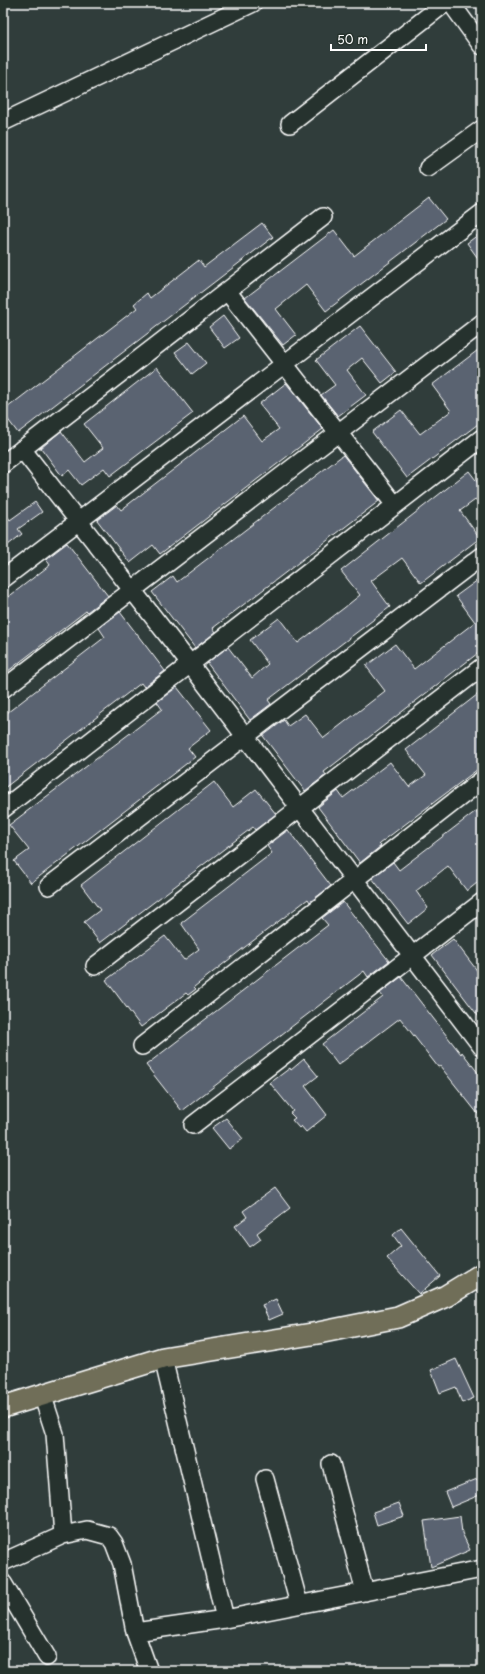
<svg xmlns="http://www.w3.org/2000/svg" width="485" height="1674" font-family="'Playpen Sans',sans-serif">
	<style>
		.building { fill: #5a6371; stroke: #fff }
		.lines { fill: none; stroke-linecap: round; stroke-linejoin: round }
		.minor-casing { stroke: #fff; stroke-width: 20 }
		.major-casing { stroke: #fff; stroke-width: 24 }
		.minor { stroke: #26332d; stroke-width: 17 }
		.major { stroke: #706e59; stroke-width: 21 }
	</style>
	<rect width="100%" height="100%" fill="#303d3b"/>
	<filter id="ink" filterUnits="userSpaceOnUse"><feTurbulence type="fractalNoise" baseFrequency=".025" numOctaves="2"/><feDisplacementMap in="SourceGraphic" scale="8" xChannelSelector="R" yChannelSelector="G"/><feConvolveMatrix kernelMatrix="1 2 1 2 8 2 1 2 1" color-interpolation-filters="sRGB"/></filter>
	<g filter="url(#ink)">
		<path class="building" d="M429,198l17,21 -120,92 -20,-26 -30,24 20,26 -13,10 -38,-47 89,-68 20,26z
			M262,223l11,14 -255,196 -15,-20v-2l134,-103 -3,-4 13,-11 3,5 49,-38 5,7z
			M482,232v32l-15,-21z
			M223,316l16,22 -14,10 -16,-21z
			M360,326l36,46 -14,11 -20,-25 -15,12 19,25 -28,21 -17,-21 14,-10 -19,-25z
			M189,342l17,21 -14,11 -17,-22z
			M482,347v74l-75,57 -35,-46 29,-22 19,24 16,-12 15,-11 -19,-26z
			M157,367l36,46 -83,63 -6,-8 -23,17 -12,-15 -7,6 -21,-28 20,-17 24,31 18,-14 -19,-24z
			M286,383l37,46 -163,125 -7,-9 -23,18 -33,-43 20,-15 4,5 122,-94 19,25 17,-12 -20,-25z
			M343,455l36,46 -166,127 3,4 -21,16 -43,-56 21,-16 4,6z
			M469,471l13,17v7l-22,16 20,27 -59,45 -19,-25 -31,23 19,26 -122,93 3,4 -21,16 -43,-57 21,-16 24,31 16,-14 -18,-24 29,-22 19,25 46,-35 16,-13 -19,-24z
			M35,502l7,10 -24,17 4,5 -19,15v-39l7,10z
			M67,543l41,53 -21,16 -1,-1 -83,64v-74l47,-36 -4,-6z
			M482,577v73l-158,122 2,3 -21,16 -42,-55 21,-16 4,6 17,-12 19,24 61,-47 -19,-25 29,-22 19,25 61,-47 -19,-26z
			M120,612l45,59 -21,16 -3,-4 -138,106v-73l102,-79 -6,-9z
			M177,687l34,43 -23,18 7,9 -164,126 -17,-22 15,-11 -20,-25 153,-116 -5,-7z
			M482,691v75l-103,78 2,2 -21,17 -42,-56 20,-16 5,7 47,-36 19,25 17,-12 -20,-25z
			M214,782l19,25 23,-18 20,25 -21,16 -2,-3 -153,116 -16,-21 16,-12 -19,-25z
			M476,811l6,8v60l-15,12 -19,-25 -32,25 12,17 -20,16 -36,-46 21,-16 6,8z
			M288,830l43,56 -21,16 -2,-3 -63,48 -51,40 2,2 -8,6 -2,-2 -45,34 -35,-47 59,-44 19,24 15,-11 -18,-26 91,-70 -5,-7z
			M343,902l46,59 -21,16 -4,-6 -182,140 -36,-46 182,-140 -6,-7z
			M453,939l29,38v44l-50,-66z
			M401,977l60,77 1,-2 20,26v41l-42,-53 -2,1 -38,-49 -62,47 -16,-21 61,-47 -3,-4z
			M304,1059l14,17 -13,10 22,29 -21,17 -5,-6 -2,2 -7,-8 3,-2 -5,-5 3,-2 -23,-28 20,-15 1,2z
			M226,1118l17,21 -14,10 -17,-21z
			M275,1188l15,20 -33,25 4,6 -11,8 -15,-21 12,-9 -4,-6z
			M401,1228l39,48 -21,18 -32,-36 14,-12 -8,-11z
			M276,1299l7,15 -14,6 -7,-15z
			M456,1359l18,39 -12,5 -6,-16 -16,6 -9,-23z
			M482,1477v17l-31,13 -6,-15z
			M399,1503l5,13 -27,9 -4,-13z
			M460,1516l2,17 8,17 -39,17 -7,-46z"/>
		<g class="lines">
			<g class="minor-casing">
				<path id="minor" d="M451,3l31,43
					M3,122l250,-119
					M290,124l155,-121
					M428,168l54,-39
					M227,291l168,214
					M22,449l168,215 292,383
					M3,464l320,-247
					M3,579l479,-366
					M3,689l479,-366
					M3,809l479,-371
					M49,886l433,-330
					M95,966l387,-299
					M142,1046l340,-266
					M193,1125l289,-223
					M163,1358l62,261
					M42,1394l13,40 8,101 24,-5 22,6 5,7 8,21 13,68 14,39
					M331,1464l34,128
					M265,1479l34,125
					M3,1562l60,-27
					M3,1583l44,74
					M135,1632l90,-13 257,-50"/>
			</g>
			<g class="major-casing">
				<path id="major" d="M3,1407l160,-49 155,-25 80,-16 48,-21 36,-22"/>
			</g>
			<use href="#minor" class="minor"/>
			<use href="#major" class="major"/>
		</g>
	</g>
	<rect width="485" height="1674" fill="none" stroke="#26332d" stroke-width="16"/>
	<rect x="8" y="8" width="469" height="1658" fill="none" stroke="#fff" stroke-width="1.5" filter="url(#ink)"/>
	<path d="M331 44v6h95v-6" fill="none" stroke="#ffffff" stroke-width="2"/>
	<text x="337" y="44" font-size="12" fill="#ffffff" stroke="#26332d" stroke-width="3" paint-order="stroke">50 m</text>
</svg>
